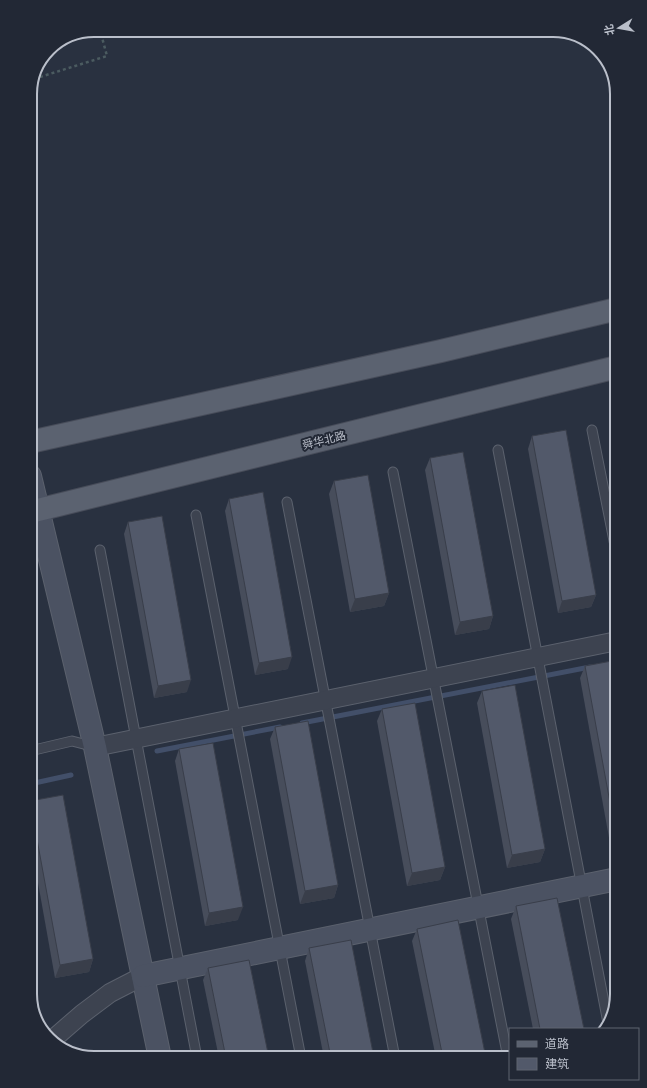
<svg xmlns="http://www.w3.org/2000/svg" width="647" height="1088" viewBox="0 0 647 1088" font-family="Inter,'Noto Sans SC',sans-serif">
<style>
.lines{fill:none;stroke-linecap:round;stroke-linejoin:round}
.stream{stroke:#424f69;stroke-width:5}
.lane-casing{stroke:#5b616d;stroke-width:11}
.street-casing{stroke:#5b616d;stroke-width:20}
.secondary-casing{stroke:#5b616d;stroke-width:24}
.primary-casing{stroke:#474c59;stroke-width:24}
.path{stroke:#4b5b60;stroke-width:2.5;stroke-dasharray:3 3;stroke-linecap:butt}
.lane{stroke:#3d4350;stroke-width:9}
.street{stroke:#3d4350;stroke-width:18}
.secondary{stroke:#4b5262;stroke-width:22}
.primary{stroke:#5b6270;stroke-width:22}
.wall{fill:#474d5b}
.shaded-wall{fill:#393e4a}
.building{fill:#52596a;stroke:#393e4a}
.labels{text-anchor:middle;stroke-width:4;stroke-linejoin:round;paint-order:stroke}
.street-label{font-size:11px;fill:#babfca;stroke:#222835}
.rim{fill:none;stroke:#babfca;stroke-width:2}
</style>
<rect width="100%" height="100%" fill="#293140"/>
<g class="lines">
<!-- stream -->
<g class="stream">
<polyline points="302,723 590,667"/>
<polyline points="157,751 280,727"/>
<polyline points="30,784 71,775"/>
</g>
<defs>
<g id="lane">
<polyline points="592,430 617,556"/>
<polyline points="498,450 608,1023"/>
<polyline points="393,472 508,1058"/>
<polyline points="287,502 395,1058"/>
<polyline points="196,515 301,1058"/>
<polyline points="100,550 197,1058"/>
<polyline points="30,751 72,741 95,747"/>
</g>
<g id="street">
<polyline points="95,747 617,641"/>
<polyline points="52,1040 82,1014 110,993 143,976"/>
</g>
<g id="secondary">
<polyline points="30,476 95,747 160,1058"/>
<polyline points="143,976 617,879"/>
</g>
<g id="primary">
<polyline points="30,442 441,351 617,309"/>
<polyline points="30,512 617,367"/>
</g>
</defs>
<!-- lane casing -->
<use href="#lane" class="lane-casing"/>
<!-- street casing -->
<use href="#street" class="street-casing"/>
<!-- secondary casing -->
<use href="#secondary" class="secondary-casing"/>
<!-- primary casing -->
<use href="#primary" class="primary-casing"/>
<!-- path -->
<polyline class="path" points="40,77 107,56 100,30"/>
<!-- lane -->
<use href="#lane" class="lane"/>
<!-- street -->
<use href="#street" class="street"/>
<!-- secondary -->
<use href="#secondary" class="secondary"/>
<!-- primary -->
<use href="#primary" class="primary"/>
</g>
<!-- wall -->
<g class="wall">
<polygon points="532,436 596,595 591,607 558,613 528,449"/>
<polygon points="430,458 493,616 489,629 455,635 425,470"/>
<polygon points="334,481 389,593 384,606 350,612 329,494"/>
<polygon points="229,499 288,669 255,675 225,511"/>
<polygon points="128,522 187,692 154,698 124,534"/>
<polygon points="617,660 617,842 610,843 580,678 585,666"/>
<polygon points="482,691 545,849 540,862 507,868 477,703"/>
<polygon points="382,709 445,867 440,880 407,886 377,721"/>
<polygon points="275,727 338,885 334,898 300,904 270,739"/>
<polygon points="179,749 238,920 205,926 175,761"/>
<polygon points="30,801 93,959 89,972 55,978 30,838"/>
<polygon points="617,893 617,929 612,906"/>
<polygon points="516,906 584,1029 533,1029 511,919"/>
<polygon points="417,929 486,1058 436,1058 412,941"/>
<polygon points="309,948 374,1058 324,1058 305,961"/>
<polygon points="208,968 269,1058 219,1058 203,980"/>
</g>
<!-- shaded-wall -->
<g class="shaded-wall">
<polygon points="389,593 384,606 350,612 355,599"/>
<polygon points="596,595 591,607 558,613 562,601"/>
<polygon points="493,616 489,629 455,635 460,622"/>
<polygon points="292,657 288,669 255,675 259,663"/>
<polygon points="191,680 187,692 154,698 158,686"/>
<polygon points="615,830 617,830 617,842 610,843"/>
<polygon points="545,849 540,862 507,868 512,855"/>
<polygon points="445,867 440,880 407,886 412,873"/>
<polygon points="338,885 334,898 300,904 305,891"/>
<polygon points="243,907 238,920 205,926 209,913"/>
<polygon points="93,959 89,972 55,978 60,965"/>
</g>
<!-- building -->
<g class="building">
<polygon points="566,430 596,595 562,601 532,436"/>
<polygon points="463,452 493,616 460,622 430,458"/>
<polygon points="368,475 389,593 355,599 334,481"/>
<polygon points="263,492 292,657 259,663 229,499"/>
<polygon points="162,516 191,680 158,686 128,522"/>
<polygon points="617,660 617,830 615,830 585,666"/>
<polygon points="515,685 545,849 512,855 482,691"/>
<polygon points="415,703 445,867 412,873 382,709"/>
<polygon points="308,721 338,885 305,891 275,727"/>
<polygon points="213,743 243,907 209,913 179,749"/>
<polygon points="63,795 93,959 60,965 30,801"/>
<polygon points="557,898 584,1029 540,1029 516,906"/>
<polygon points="458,920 486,1058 443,1058 417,929"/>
<polygon points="351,940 374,1058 331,1058 309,948"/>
<polygon points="249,960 269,1058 226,1058 208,968"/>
</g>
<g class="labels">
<!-- street labels -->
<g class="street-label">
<text transform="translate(324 440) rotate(-14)" y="4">舜华北路</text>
</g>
</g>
<!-- crop -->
<path d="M0 0H647V1088H0ZM94 37H553A57 57 0 0 1 610 94V994A57 57 0 0 1 553 1051H94A57 57 0 0 1 37 994V94A57 57 0 0 1 94 37Z" fill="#222835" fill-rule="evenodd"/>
<path class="rim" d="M94 37H553A57 57 0 0 1 610 94V994A57 57 0 0 1 553 1051H94A57 57 0 0 1 37 994V94A57 57 0 0 1 94 37Z"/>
<!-- legend -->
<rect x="509" y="1028" width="130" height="52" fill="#222835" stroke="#5f6471"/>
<rect x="517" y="1041" width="20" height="6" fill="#5b6270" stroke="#5f6471"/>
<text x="545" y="1048" font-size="12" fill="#babfca">道路</text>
<rect x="517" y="1058" width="20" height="12" fill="#52596a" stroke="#5f6471"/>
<text x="545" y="1068" font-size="12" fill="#babfca">建筑</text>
<!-- north arrow -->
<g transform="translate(619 28) rotate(259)" stroke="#222835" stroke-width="3" paint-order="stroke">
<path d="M0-3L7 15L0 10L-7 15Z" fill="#babfca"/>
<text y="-6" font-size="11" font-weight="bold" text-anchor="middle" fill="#babfca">北</text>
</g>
</svg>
